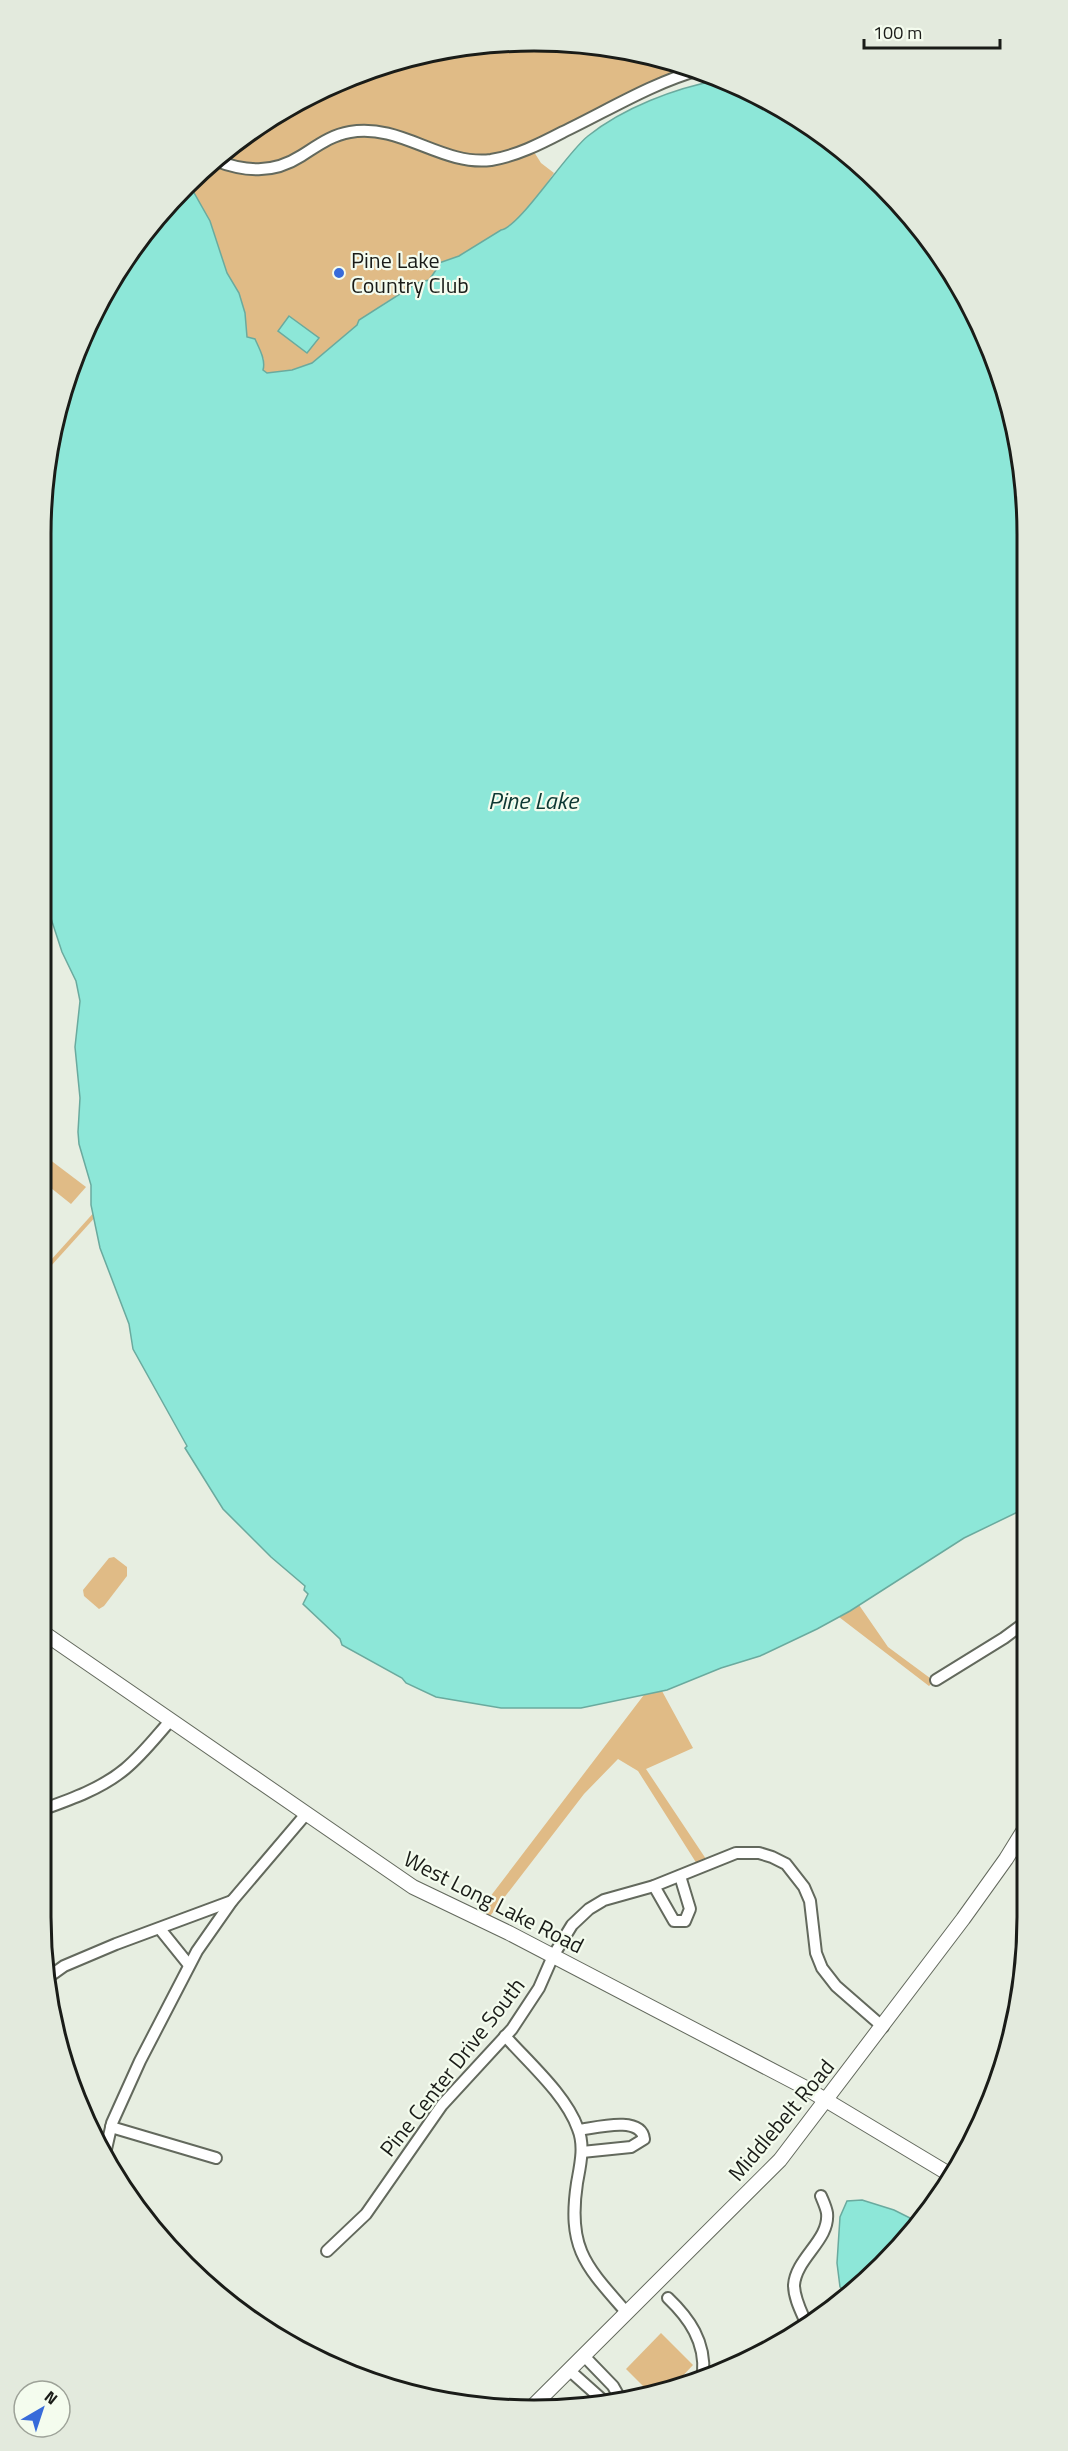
<svg xmlns="http://www.w3.org/2000/svg" width="1068" height="2451" viewBox="0 0 1068 2451" font-family="'Titillium Web',sans-serif">
<style>
.green{fill:#e0bb86}
.water{fill:#8de7d8;stroke:#6aaa9e;stroke-width:1.5}
.lines{fill:none;stroke-linecap:round;stroke-linejoin:round}
.street-casing{stroke:#63695d;stroke-width:14}
.secondary-casing{stroke:#63695d;stroke-width:16}
.street{stroke:#fff;stroke-width:10}
.secondary{stroke:#fff;stroke-width:14}
.poi-dot{fill:#376bda;stroke:#f4fcee;stroke-width:2}
.labels{text-anchor:middle;stroke-width:4.5;stroke-linejoin:round;paint-order:stroke}
.poi-label{font-size:22px;fill:#1a1c18;stroke:#f4fcee;text-anchor:start}
.street-label{font-size:22px;fill:#1a1c18;stroke:#f4fcee}
.water-label{font-size:24px;font-style:italic;fill:#0d3833;stroke:#f4fcee}
.rim{fill:none;stroke:#1a1c18;stroke-width:3}
</style>
<rect width="100%" height="100%" fill="#e7eee1"/>
<!-- green -->
<g class="green">
<path d="M 502,42 L 599,45 L 693,67 L 529,144 L 541,163 L 554,173 C 545,186 516,228 501,230 L 459,256 L 436,264 L 436,270 L 429,280 L 417,283 L 383,304 L 312,363 L 292,370 L 267,373 L 263,370 L 264,360 L 255,339 L 247,338 L 245,313 L 239,293 L 227,273 L 210,221 L 189,184 L 234,142 L 316,91 L 407,57 Z"/>
<polygon points="41,1153 86,1187 71,1204 41,1180"/>
<polygon points="97,1209 98,1214 41,1277 41,1271"/>
<polygon points="114,1557 127,1567 127,1576 104,1606 99,1609 84,1596 83,1590 109,1558"/>
<polygon points="859,1605 888,1647 934,1681 929,1686 839,1617"/>
<polygon points="653,1683 662,1691 693,1748 646,1769 706,1859 697,1864 638,1771 618,1759 584,1794 490,1916 480,1910"/>
<polygon points="661,2333 693,2365 675,2384 650,2393 626,2369"/>
</g>
<!-- water -->
<g class="water">
<path d="M 719,80 L 808,124 L 925,233 L 990,345 L 1023,469 L 1026,1508 L 964,1538 L 850,1611 L 817,1629 L 760,1656 L 721,1668 L 667,1690 L 581,1708 L 501,1708 L 436,1697 L 406,1683 L 402,1678 L 342,1645 L 340,1639 L 303,1604 L 308,1594 L 304,1590 L 305,1586 L 271,1557 L 223,1509 L 185,1448 L 187,1446 L 133,1349 L 129,1324 L 100,1248 L 91,1205 L 91,1185 L 79,1144 L 78,1132 L 80,1098 L 75,1047 L 80,1001 L 76,981 L 62,952 L 41,888 L 41,534 L 67,375 L 107,287 L 163,208 L 189,184 L 210,221 L 227,273 L 239,293 L 245,313 L 247,337 L 255,339 C 259,348 266,360 263,370 L 267,373 L 292,370 L 312,363 L 357,325 L 359,320 L 417,283 L 429,280 L 436,270 L 436,264 L 459,256 L 501,230 C 520,227 566,153 588,136 C 623,108 675,88 719,80 Z"/>
<polygon points="289,316 319,338 307,353 278,331"/>
<polygon points="862,2200 894,2210 920,2223 860,2288 849,2296 840,2287 837,2263 840,2217 847,2201"/>
</g>
<g class="lines">
<defs>
<g id="street">
<path d="M 214,160 C 245,172 273,174 301,156 C 317,146 331,135 350,132 C 401,123 441,166 491,160 C 516,156 540,144 563,132 C 607,111 652,83 699,70"/>
<polyline points="936,1680 1004,1638 1027,1621"/>
<path d="M 41,1810 C 69,1800 101,1789 125,1769 C 142,1755 155,1738 170,1721"/>
<polyline points="654,1886 674,1921 685,1921 690,1909 680,1876"/>
<polyline points="160,1929 189,1965"/>
<polyline points="50,1976 64,1966 116,1944 232,1901"/>
<path d="M 505,2036 C 529,2063 566,2095 578,2129 C 585,2146 580,2166 577,2183 C 567,2249 586,2266 627,2313"/>
<polyline points="111,2127 216,2158"/>
<path d="M 579,2130 C 595,2128 641,2115 644,2139 L 631,2147 L 582,2152"/>
<polyline points="104,2158 112,2123 140,2061 197,1951 232,1901 306,1814"/>
<polyline points="327,2251 366,2214 442,2105 512,2029 539,1988 553,1956 572,1925 589,1909 604,1900 654,1886 736,1853 759,1853 772,1857 786,1864 804,1887 810,1901 816,1953 822,1968 836,1986 883,2027"/>
<path d="M 668,2298 C 689,2318 706,2342 703,2374"/>
<path d="M 807,2325 C 802,2313 794,2299 794,2285 C 796,2258 830,2240 827,2213 C 826,2207 823,2201 821,2196"/>
<polyline points="584,2356 613,2386 622,2402"/>
<polyline points="569,2370 606,2403"/>
</g>
<g id="secondary">
<polyline points="41,1631 413,1887 509,1933 804,2087 949,2174"/>
<polyline points="529,2410 780,2160 963,1919 1006,1859 1027,1825"/>
</g>
</defs>
<!-- street casing -->
<use href="#street" class="street-casing"/>
<!-- secondary casing -->
<use href="#secondary" class="secondary-casing"/>
<!-- street -->
<use href="#street" class="street"/>
<!-- secondary -->
<use href="#secondary" class="secondary"/>
</g>
<!-- markers -->
<circle class="poi-dot" cx="339" cy="273" r="6"/>
<g class="labels">
<!-- poi labels -->
<g class="poi-label">
<text x="351" y="268">Pine Lake<tspan x="351" dy="25">Country Club</tspan></text>
</g>
<!-- street labels -->
<g class="street-label">
<text transform="translate(494 1902) rotate(27)" y="8">West Long Lake Road</text>
<text transform="translate(452 2067) rotate(-52)" y="8">Pine Center Drive South</text>
<text transform="translate(781 2120) rotate(-50)" y="8">Middlebelt Road</text>
</g>
<!-- water labels -->
<g class="water-label">
<text x="533" y="809">Pine Lake</text>
</g>
</g>
<!-- crop -->
<path d="M0 0H1068V2451H0ZM534 51H534A483 483 0 0 1 1017 534V1917A483 483 0 0 1 534 2400H534A483 483 0 0 1 51 1917V534A483 483 0 0 1 534 51Z" fill="#e3eadd" fill-rule="evenodd"/>
<path class="rim" d="M534 51H534A483 483 0 0 1 1017 534V1917A483 483 0 0 1 534 2400H534A483 483 0 0 1 51 1917V534A483 483 0 0 1 534 51Z"/>
<!-- north arrow -->
<g transform="translate(42 2409) rotate(39)"><circle r="28" fill="#f4fcee" stroke="#9da298" stroke-width="1.5"/>
<path d="M0-4.5L10 22L0 15L-10 22Z" fill="#376bda"/>
<text y="-9" font-size="16" font-weight="bold" text-anchor="middle" fill="#1a1c18">N</text>
</g>
<!-- scale -->
<path d="M864 39v9h136v-9" fill="none" stroke="#1a1c18" stroke-width="3"/>
<text x="873" y="39" font-size="18" fill="#1a1c18" stroke="#f4fcee" stroke-width="4.5" paint-order="stroke">100 m</text>
</svg>
